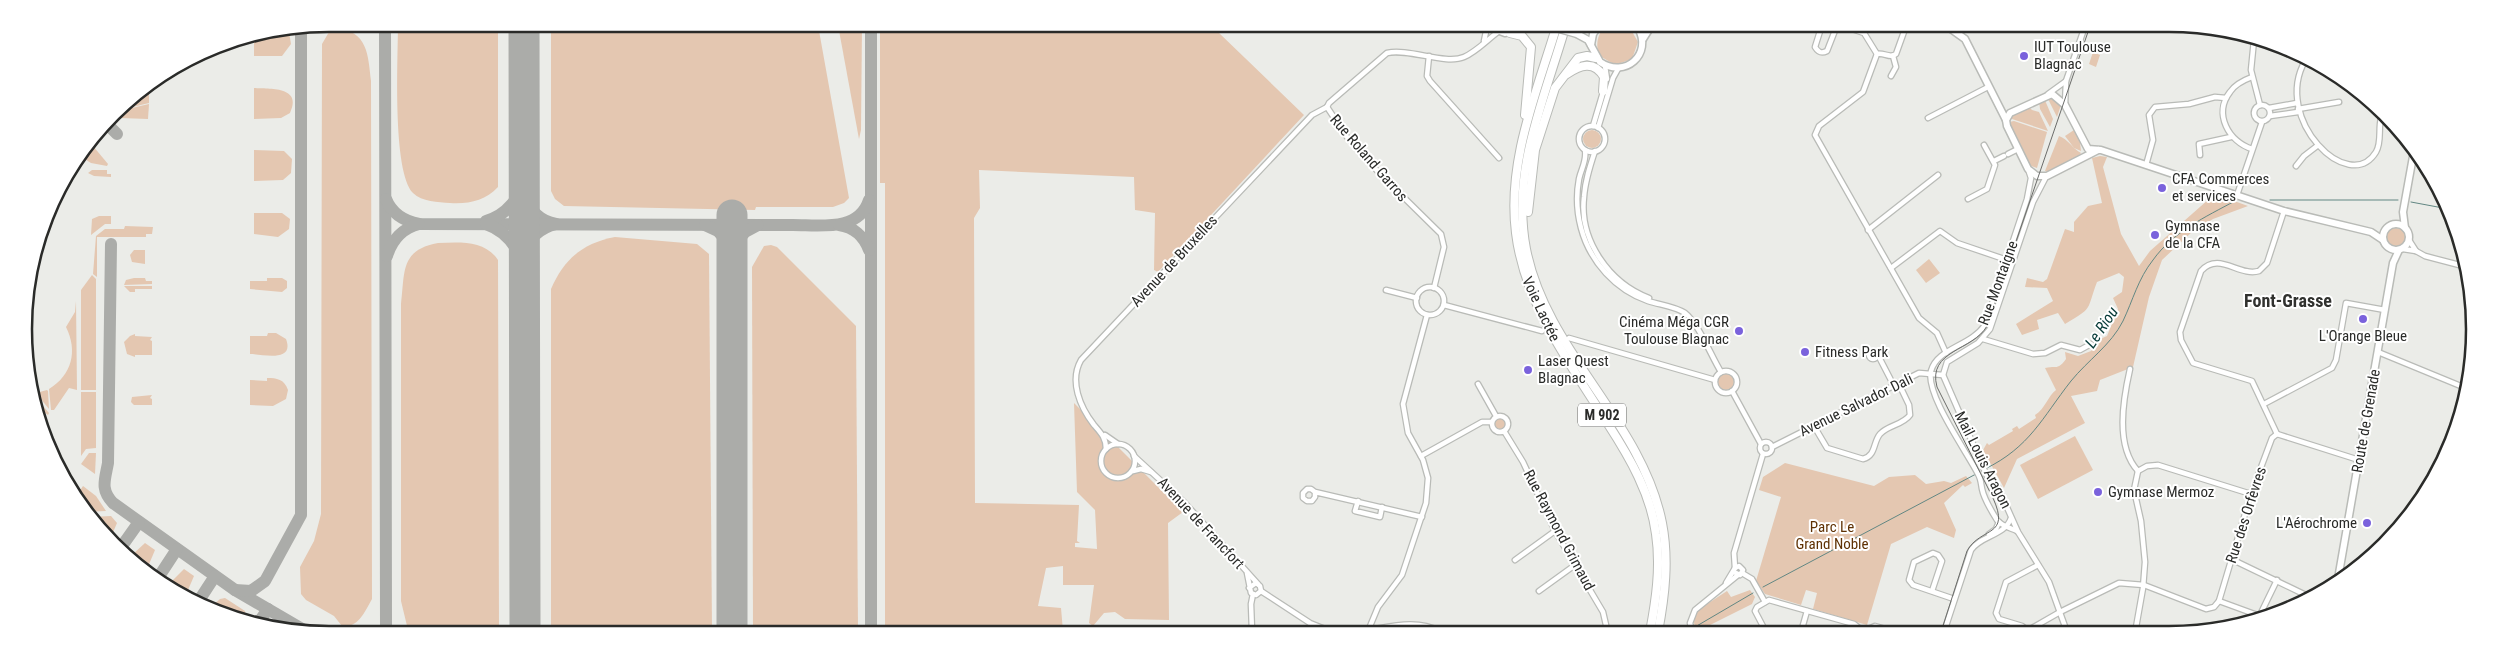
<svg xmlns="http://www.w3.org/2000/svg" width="2498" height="659" viewBox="0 0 2498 659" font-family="'Roboto Condensed',sans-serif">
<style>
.green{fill:#e4c7b1}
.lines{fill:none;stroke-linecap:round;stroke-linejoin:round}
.stream{stroke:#628783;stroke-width:1}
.taxiway{stroke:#abaca9;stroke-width:12}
.runway{stroke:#abaca9;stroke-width:31}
.street-casing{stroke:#b9bbb7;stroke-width:7}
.secondary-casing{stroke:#b9bbb7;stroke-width:9}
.highway-casing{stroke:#b9bbb7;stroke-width:10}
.street{stroke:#fff;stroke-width:4.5}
.secondary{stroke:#fff;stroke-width:6}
.highway{stroke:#fff;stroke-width:8}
.tram{stroke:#6b6c6a;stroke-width:1}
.secondary-bridge-casing{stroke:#b9bbb7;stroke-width:9;stroke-linecap:butt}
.secondary-bridge{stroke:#fff;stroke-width:6}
.poi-dot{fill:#7a62dc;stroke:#fff;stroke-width:2}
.labels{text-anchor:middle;stroke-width:4;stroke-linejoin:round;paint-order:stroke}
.shield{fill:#fff;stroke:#6a6b69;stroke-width:1}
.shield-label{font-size:14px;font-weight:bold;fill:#2a2b29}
.poi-label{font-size:15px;fill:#2a2b29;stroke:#fff;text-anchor:start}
.street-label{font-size:15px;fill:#2a2b29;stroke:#fff}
.park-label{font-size:15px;fill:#5f3103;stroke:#fff}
.water-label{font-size:16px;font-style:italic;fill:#083c39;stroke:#fff}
.quarter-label{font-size:18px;font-weight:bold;fill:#31322f;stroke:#fff}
.rim{fill:none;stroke:#2a2b29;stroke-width:2.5}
</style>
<rect width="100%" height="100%" fill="#ebece8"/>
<!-- green -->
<g class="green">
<path d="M 398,24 L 498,24 L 498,187 C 485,201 469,204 450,203 C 438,202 422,202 413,193 C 392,171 398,57 398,24 Z"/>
<polygon points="551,24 818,25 849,198 844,203 833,207 756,207 755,210 564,206 555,199 551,191"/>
<polygon points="838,25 862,25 861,130 859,139"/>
<polygon points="880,25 1223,26 1218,32 1304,115 1158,272 1154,270 1155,213 1135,210 1134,177 979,170 980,208 974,218 975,503 1079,505 1077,541 1080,543 1075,543 1075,547 1097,549 1095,510 1077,492 1074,403 1183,512 1168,523 1169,620 1125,619 1115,612 1104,613 1093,626 1089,623 1094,585 1063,585 1063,566 1046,568 1038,606 1061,608 1063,631 885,630 885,183 880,183"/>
<path d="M 336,28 C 368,31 368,55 371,81 L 372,599 C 365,611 359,628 342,626 L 334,616 L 306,600 L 301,594 L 300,567 L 314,541 L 321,514 L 322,44 L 329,32 Z"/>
<path d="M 1604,28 L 1630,28 L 1638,42 L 1632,59 L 1615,65 L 1600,56 C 1595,47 1597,35 1604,28 Z"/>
<polygon points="289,32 291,44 282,56 254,56 254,39"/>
<polygon points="2093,52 2100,55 2096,67 2089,64"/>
<polygon points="149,88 149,103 120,110 128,100"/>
<path d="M 254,88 C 269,89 303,86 290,113 L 281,118 L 254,119 Z"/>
<polygon points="2047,97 2051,97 2061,105 2057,117"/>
<polygon points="2044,98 2053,119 2050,127 2040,109 2039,101"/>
<polygon points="149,104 148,119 120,118 116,115 119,111"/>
<polygon points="2028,106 2032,110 2039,112 2048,131 2009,118"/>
<polygon points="2014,121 2047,132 2037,168 2029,165 2009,122"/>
<polygon points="2074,130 2080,142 2081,151 2074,148 2065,136"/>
<circle cx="1592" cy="139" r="9"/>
<path d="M 2059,136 C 2068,139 2072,148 2081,153 L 2077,158 L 2049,172 L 2045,171 Z"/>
<polygon points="93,146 108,164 107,166 91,163 83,158"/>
<polygon points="254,150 284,151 292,159 291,173 283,180 254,181"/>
<path d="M 2100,156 L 2107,157 L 2103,167 L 2121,234 L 2139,266 L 2150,251 L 2209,199 L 2212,193 L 2248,206 L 2213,219 L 2193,231 L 2162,260 L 2149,297 L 2133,367 L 2100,380 L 2097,391 L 2071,396 L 2085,423 L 2017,459 L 2004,488 L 1983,450 L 1987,443 L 1989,445 L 2013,431 L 2012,429 L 2017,426 L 2019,429 L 2036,418 L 2035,415 C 2045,409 2048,396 2056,390 L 2045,368 C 2057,365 2057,371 2066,359 L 2065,352 L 2078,356 L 2091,351 L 2098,340 L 2107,336 L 2118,309 L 2113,298 L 2122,292 L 2124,277 L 2119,273 L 2097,282 C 2086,311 2094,307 2065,324 L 2058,313 L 2037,320 L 2039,329 L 2022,335 L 2016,324 L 2053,301 L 2047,288 L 2025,287 L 2027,278 L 2043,282 L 2047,279 L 2065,229 L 2074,232 L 2074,222 L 2088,206 L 2102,203 L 2092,158 Z"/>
<polygon points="92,170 107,170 107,174 111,174 111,177 94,176 88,173"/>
<polygon points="254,213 282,213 290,219 289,229 278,237 254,234"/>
<polygon points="111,216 111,224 105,224 91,235 92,219 99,216"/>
<polygon points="125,226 153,227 152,234 146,234 146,237 97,237 97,277 93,274 96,236 105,229 124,229"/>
<circle cx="2396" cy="238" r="10"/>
<path d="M 615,237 L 697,244 L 709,254 L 712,630 L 551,630 L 551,289 C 564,259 583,243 615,237 Z"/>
<path d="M 438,243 C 460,242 485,240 498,260 L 499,630 L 408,630 L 401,601 L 401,304 C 405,272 400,250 438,243 Z"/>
<polygon points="771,245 777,247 856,326 858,630 753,630 752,267 764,246"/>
<polygon points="134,250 145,250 145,264 132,262 130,255"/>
<polygon points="1929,259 1940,273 1926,283 1916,270"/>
<polygon points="92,275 96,279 96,390 81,390 81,290"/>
<polygon points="134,278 145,278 146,281 152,281 152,284 124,285 126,280"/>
<polygon points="267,278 282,278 287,281 287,288 282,292 250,289 250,281 267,281"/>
<polygon points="124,286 152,286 152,289 135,289 135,292 130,292"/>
<path d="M 76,301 L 77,390 L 69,388 L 54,410 L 51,410 L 49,389 C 72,375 78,351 66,327 L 75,312 Z"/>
<path d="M 268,333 L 276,333 L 286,339 C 295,363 262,354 250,354 L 250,336 L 267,336 Z"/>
<polygon points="135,334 135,336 152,337 150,340 152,341 152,355 135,355 135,357 127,354 124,342 130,336"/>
<circle cx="1726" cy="382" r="8"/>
<path d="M 267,378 C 277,378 284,379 288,390 L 286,399 L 273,406 L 250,405 L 250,380 L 267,381 Z"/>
<polygon points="47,390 48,391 49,409 36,393"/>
<polygon points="81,392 96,392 96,448 86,449 81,456"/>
<polygon points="33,394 49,413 48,415 34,405"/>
<polygon points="152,395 150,398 152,399 152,405 134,405 131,402 132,397"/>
<circle cx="1500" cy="423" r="6"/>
<polygon points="2075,436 2093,470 2038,499 2020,465"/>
<polygon points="89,453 96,453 95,474 81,464"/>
<polygon points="1785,463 1874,486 1889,477 1915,475 1926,484 1944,481 1951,483 1966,476 1972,483 1965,487 1963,485 1944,503 1956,530 1954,538 1927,527 1891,544 1867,625 1813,609 1817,593 1806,590 1801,605 1765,594 1756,581 1781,497 1759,490 1763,477"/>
<polygon points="83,486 96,496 106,511 85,512 77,495"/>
<polygon points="111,516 117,523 111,537 91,517"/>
<polygon points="145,543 155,550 147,569 132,555"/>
<polygon points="184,569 194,576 185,597 176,594 167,586"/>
<polygon points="1750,590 1755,597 1752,604 1696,632 1693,618 1698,610 1727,591 1731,597"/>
<polygon points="225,598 245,611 246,620 211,607 220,599"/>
</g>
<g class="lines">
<!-- stream -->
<g class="stream">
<polyline points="2270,200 2398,200"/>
<polyline points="2411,202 2443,208"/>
<path d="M 1985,469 C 2030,447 2042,418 2071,381 C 2088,360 2111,345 2123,321 C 2133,300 2138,279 2153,260 C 2173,232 2205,217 2235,201"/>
<polyline points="1763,587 1976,474"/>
<polyline points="1695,627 1753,593"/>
</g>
<!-- taxiway -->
<g class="taxiway">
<polyline points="385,24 386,630"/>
<polyline points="871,25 871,630"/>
<polyline points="108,125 117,134"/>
<path d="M 524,193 C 529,210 539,221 556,224 C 540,228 529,237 524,254"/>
<path d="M 386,199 C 392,214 404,221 419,224 L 793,225 C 820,225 859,232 869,200"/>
<path d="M 486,221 C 507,215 520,198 524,178"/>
<path d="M 486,224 C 506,231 518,247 524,267"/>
<polyline points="705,225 718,231 732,247 745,232 758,225"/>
<path d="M 839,225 C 853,227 864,236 869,250"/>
<path d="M 111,244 L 108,463 C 105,480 100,489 113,503 L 235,590 L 302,629"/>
<path d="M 387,256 C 392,240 403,228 419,224"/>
<polyline points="122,546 139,522"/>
<polyline points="158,578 177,549"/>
<polyline points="235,590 251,591 265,581 301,515 301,29"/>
<polyline points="198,602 215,576"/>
<polyline points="257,625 268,609"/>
<polyline points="525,630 525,629"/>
</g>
<!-- runway -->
<g class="runway">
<polyline points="524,24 525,630"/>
<polyline points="732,215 732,630"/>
</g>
<defs>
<g id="street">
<path d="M 1821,28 L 1815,47 C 1818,52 1821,54 1827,51 L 1836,28"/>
<polyline points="1849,28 1864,33 1877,54"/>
<path d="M 1905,29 L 1896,54 C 1890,59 1884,52 1877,54 L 1863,92 L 1819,126 L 1815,135 L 1919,318 L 1937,333 L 1946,353"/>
<polyline points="2254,40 2251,70 2260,105"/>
<polyline points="1484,41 1487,27"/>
<polyline points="1429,56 1427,76 1430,81 1499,158"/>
<path d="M 2305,61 C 2272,119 2349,196 2376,152 C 2382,142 2378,129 2381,118"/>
<polyline points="1605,66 1607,79"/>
<polyline points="1891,76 1896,67 1893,56"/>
<polyline points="2048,94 2066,81"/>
<circle cx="2262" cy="113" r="8"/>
<polyline points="2065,105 2066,81 2084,29"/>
<polyline points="1327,107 1347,137 1380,174 1441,234 1444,247 1434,288"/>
<path d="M 1327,107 L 1329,103 L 1387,53 C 1409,48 1445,65 1464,57 C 1476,52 1487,40 1498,32"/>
<polyline points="2269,108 2297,103"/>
<polyline points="2298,109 2339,102"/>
<polyline points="2270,116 2298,112"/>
<polyline points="1928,118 1988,87"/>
<polyline points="1593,126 1604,89"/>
<circle cx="1592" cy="139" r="13"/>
<polyline points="1598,128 1613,78 1618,69"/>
<path d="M 2252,149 C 2229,142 2213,114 2230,92 C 2235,84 2244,80 2252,77"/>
<path d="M 1585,150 C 1587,161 1581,169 1579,179 C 1576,195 1577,213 1581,228 C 1590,262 1616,290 1648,301 C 1660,305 1674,306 1685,313 C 1699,324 1711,356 1721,372"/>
<path d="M 1595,151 C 1590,166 1585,181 1584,197 C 1579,240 1609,283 1649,298"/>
<polyline points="2008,154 2018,149"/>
<polyline points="2200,155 2199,144 2231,137"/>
<polyline points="1994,161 2004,156"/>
<polyline points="2146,165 2153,140 2149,115 2155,107 2189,104 2215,97 2226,98"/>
<polyline points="2296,166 2304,156 2317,146"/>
<polyline points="2046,177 2033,202 1990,329 1978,343 1947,362 1943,375 1987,476 1997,485 2018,532 2049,582 2067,632"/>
<polyline points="2237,195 2262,122"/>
<polyline points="1968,199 1987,189 1995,165 1984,145"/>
<polyline points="1868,230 1938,175"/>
<polyline points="2409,240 2416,251"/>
<polyline points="2403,249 2416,251 2425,256 2467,267"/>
<polyline points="1891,268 1940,231 1957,243 2007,260"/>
<circle cx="1430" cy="301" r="14"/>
<polyline points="1386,290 1417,298"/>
<polyline points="1444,305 1542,331"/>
<polyline points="1569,338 1715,380"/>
<polyline points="1983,339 2033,354 2045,353 2061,345 2080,350 2091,344"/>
<circle cx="1873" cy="355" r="4"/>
<polyline points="2378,352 2468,389"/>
<polyline points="1877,356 1879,357 1894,386"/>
<path d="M 2130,369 C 2123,400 2115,446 2138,471"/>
<circle cx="1726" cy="382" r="11"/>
<polyline points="1478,384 1496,416"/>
<polyline points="1732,391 1761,444"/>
<polyline points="2264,404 2332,368 2336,360 2346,303 2385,310"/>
<circle cx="1500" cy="424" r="8"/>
<path d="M 1814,426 L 1827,448 L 1863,459 C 1876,456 1873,442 1880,434 C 1888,425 1903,425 1910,415 L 1909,405 L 1899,384"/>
<polyline points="1504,431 1523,462 1555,531 1603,612 1606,625 1604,632"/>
<path d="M 2277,434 L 2252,381 L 2193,363 L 2181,340 L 2180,332 L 2201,271 C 2219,251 2239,277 2259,271 L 2267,263 L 2284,211"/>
<polyline points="2277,434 2359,460"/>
<polyline points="1105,435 1118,444"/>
<circle cx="1766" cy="448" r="6"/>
<circle cx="1118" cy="461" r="17"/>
<polyline points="1772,447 1919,373 1943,375"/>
<path d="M 1106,449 C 1106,438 1101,433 1094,425 C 1080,407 1069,381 1081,360 L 1312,115 L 1327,107"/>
<polyline points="1134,456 1184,502 1258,584"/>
<polyline points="1421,456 1482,422 1491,422"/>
<polyline points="1133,471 1141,469 1151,472"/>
<polyline points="2138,471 2147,466 2158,465 2251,494"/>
<polyline points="1315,492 1315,497 1312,501 1307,501 1303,498 1303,493 1307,489 1311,489 1315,492 1422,517"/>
<polyline points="1358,501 1355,511 1380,517 1382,507"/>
<path d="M 2017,531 C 2011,528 2001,526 1997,520 C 1992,512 1984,499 1982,489 C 1981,484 1981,479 1978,474 C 1967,452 1925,394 1931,371 C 1937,348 1971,346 1985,325 L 2027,199 L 2031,178 L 2028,169"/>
<polyline points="1989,534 1996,529 1999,522"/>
<polyline points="2231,559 2312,598"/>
<polyline points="1515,560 1555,531"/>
<polyline points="1735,568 1734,553 1763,454"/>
<polyline points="1247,573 1251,593 1256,595 1261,591 1260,586 1256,583 1249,588"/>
<polyline points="1742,573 1752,579 1765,602"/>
<polyline points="1726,583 1735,568 1739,566 1743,570 1740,575 1734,572"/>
<polyline points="1261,591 1310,623 1330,631"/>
<polyline points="1539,591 1575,565"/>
<polyline points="1932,591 1942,561 1938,555 1933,553 1914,562 1909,580 1913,585 1954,599"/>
<polyline points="2219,601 2260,616"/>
<polyline points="2259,617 2277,580"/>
<polyline points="2027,630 2022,626 1999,619 1996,613 2006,582 2038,565"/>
<polyline points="1252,631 1251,604 1253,594"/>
<path d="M 1361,631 C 1386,628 1416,618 1439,631"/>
<polyline points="1368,631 1378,607 1402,575 1426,503 1428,478 1423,460 1408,433 1403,404 1427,315"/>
<polyline points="1692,632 1690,623 1695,610 1738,575"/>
<polyline points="1766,632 1755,611 1757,607 1769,600 1854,624 1863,631"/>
<polyline points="1801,632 1807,611"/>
<polyline points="1862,632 1875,626 1896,632"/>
<path d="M 1944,632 L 1971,550 C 1981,535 2005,536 2011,518"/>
<polyline points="2025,632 2060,612 2119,583 2144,585 2206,609 2214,607 2219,601 2251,494 2272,438 2277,434"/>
<polyline points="2135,633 2143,588 2145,562 2141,521 2134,490 2138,471"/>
</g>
<g id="secondary">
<polyline points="1489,27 1505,33 1520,27"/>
<polyline points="1584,28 1596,29"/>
<polyline points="1951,29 1965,39 2006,120"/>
<path d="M 1577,34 L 1588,40 L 1600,62 C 1625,79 1653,54 1638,28"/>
<polyline points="1643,39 1650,28"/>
<polyline points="1591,45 1593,34 1597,28"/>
<polyline points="2098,150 2047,176 2037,176 2028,169 2007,126 2006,120 2010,113 2052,94 2065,105 2088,149 2101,150 2284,211 2371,232 2383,240"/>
<circle cx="2396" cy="237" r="13"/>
<polyline points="2405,228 2403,212 2414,151"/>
<polyline points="2338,579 2393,263 2399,250"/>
</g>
<g id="highway">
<path d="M 1556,28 C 1536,94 1507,162 1516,233 C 1525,306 1571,364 1608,424 C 1630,458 1651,494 1656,534 C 1661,567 1656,600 1650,632"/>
<path d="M 1565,28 C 1544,100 1511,172 1526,249 C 1546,352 1642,421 1662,523 C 1669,559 1665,595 1658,632"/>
<polyline points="1510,33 1522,36 1531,47 1525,115"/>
<path d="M 1567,74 C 1580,65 1594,60 1604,77 L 1603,91"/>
<polyline points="1528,212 1535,150 1555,88 1578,58 1587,56 1596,58"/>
</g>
</defs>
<!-- street casing -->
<use href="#street" class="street-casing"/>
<!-- secondary casing -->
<use href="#secondary" class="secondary-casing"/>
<!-- highway casing -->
<use href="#highway" class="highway-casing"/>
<!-- street -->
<use href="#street" class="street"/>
<!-- secondary -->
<use href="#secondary" class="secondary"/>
<!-- highway -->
<use href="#highway" class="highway"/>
<!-- tram -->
<path class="tram" d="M 1941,632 L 1967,551 C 1981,526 2011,538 1993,498 L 1937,387 C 1927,350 1973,351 1987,326 L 2089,29"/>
<defs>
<polyline id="secondary-bridge" points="1556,28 1577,34"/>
</defs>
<!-- secondary-bridge casing -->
<use href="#secondary-bridge" class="secondary-bridge-casing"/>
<!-- secondary-bridge -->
<use href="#secondary-bridge" class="secondary-bridge"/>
</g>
<!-- markers -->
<g class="poi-dot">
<circle cx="2024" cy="56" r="5"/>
<circle cx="2162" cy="188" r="5"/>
<circle cx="2155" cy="235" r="5"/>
<circle cx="2363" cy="319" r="5"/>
<circle cx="1739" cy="331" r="5"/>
<circle cx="1805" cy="352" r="5"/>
<circle cx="1528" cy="370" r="5"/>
<circle cx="2098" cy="492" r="5"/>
<circle cx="2367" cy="523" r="5"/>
</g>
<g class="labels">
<!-- shield labels -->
<rect class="shield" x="1578" y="403.5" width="48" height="23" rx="4"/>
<g class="shield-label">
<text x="1602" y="420">M 902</text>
</g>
<!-- poi labels -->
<g class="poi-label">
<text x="2034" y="52">IUT Toulouse<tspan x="2034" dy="17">Blagnac</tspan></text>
<text x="2172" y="184">CFA Commerces<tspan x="2172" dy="17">et services</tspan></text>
<text x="2165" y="231">Gymnase<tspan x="2165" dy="17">de la CFA</tspan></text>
<text x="1729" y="327" text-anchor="end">Cinéma Méga CGR<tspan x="1729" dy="17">Toulouse Blagnac</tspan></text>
<text x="2363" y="341" text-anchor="middle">L'Orange Bleue</text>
<text x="1815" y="357">Fitness Park</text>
<text x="1538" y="366">Laser Quest<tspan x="1538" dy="17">Blagnac</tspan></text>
<text x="2108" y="497">Gymnase Mermoz</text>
<text x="2357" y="528" text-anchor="end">L'Aérochrome</text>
</g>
<!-- street labels -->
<g class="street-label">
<text transform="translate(1369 158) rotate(49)" y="5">Rue Roland Garros</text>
<text transform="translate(1174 261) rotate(-47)" y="5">Avenue de Bruxelles</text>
<text transform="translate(1998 283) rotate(-70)" y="5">Rue Montaigne</text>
<text transform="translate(1541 309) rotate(65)" y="5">Voie Lactée</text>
<text transform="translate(1856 405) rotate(-26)" y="5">Avenue Salvador Dali</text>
<text transform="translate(2366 421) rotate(-80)" y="5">Route de Grenade</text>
<text transform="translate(1983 460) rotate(63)" y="5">Mail Louis Aragon</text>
<text transform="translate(2246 515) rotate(-72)" y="5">Rue des Orfèvres</text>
<text transform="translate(1201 523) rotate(47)" y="5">Avenue de Francfort</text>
<text transform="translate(1559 530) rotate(62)" y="5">Rue Raymond Grimaud</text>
</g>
<!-- park labels -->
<g class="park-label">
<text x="1832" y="532">Parc Le<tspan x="1832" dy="17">Grand Noble</tspan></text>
</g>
<!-- water labels -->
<g class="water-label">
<text transform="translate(2101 327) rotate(-56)" y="6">Le Riou</text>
</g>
<!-- quarter labels -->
<g class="quarter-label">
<text x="2288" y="307">Font-Grasse</text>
</g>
</g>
<!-- crop -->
<path d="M0 0H2498V659H0ZM329 32H2169A297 297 0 0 1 2466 329V329A297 297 0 0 1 2169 626H329A297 297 0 0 1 32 329V329A297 297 0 0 1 329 32Z" fill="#fff" fill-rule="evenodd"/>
<path class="rim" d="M329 32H2169A297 297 0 0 1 2466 329V329A297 297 0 0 1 2169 626H329A297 297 0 0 1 32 329V329A297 297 0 0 1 329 32Z"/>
</svg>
